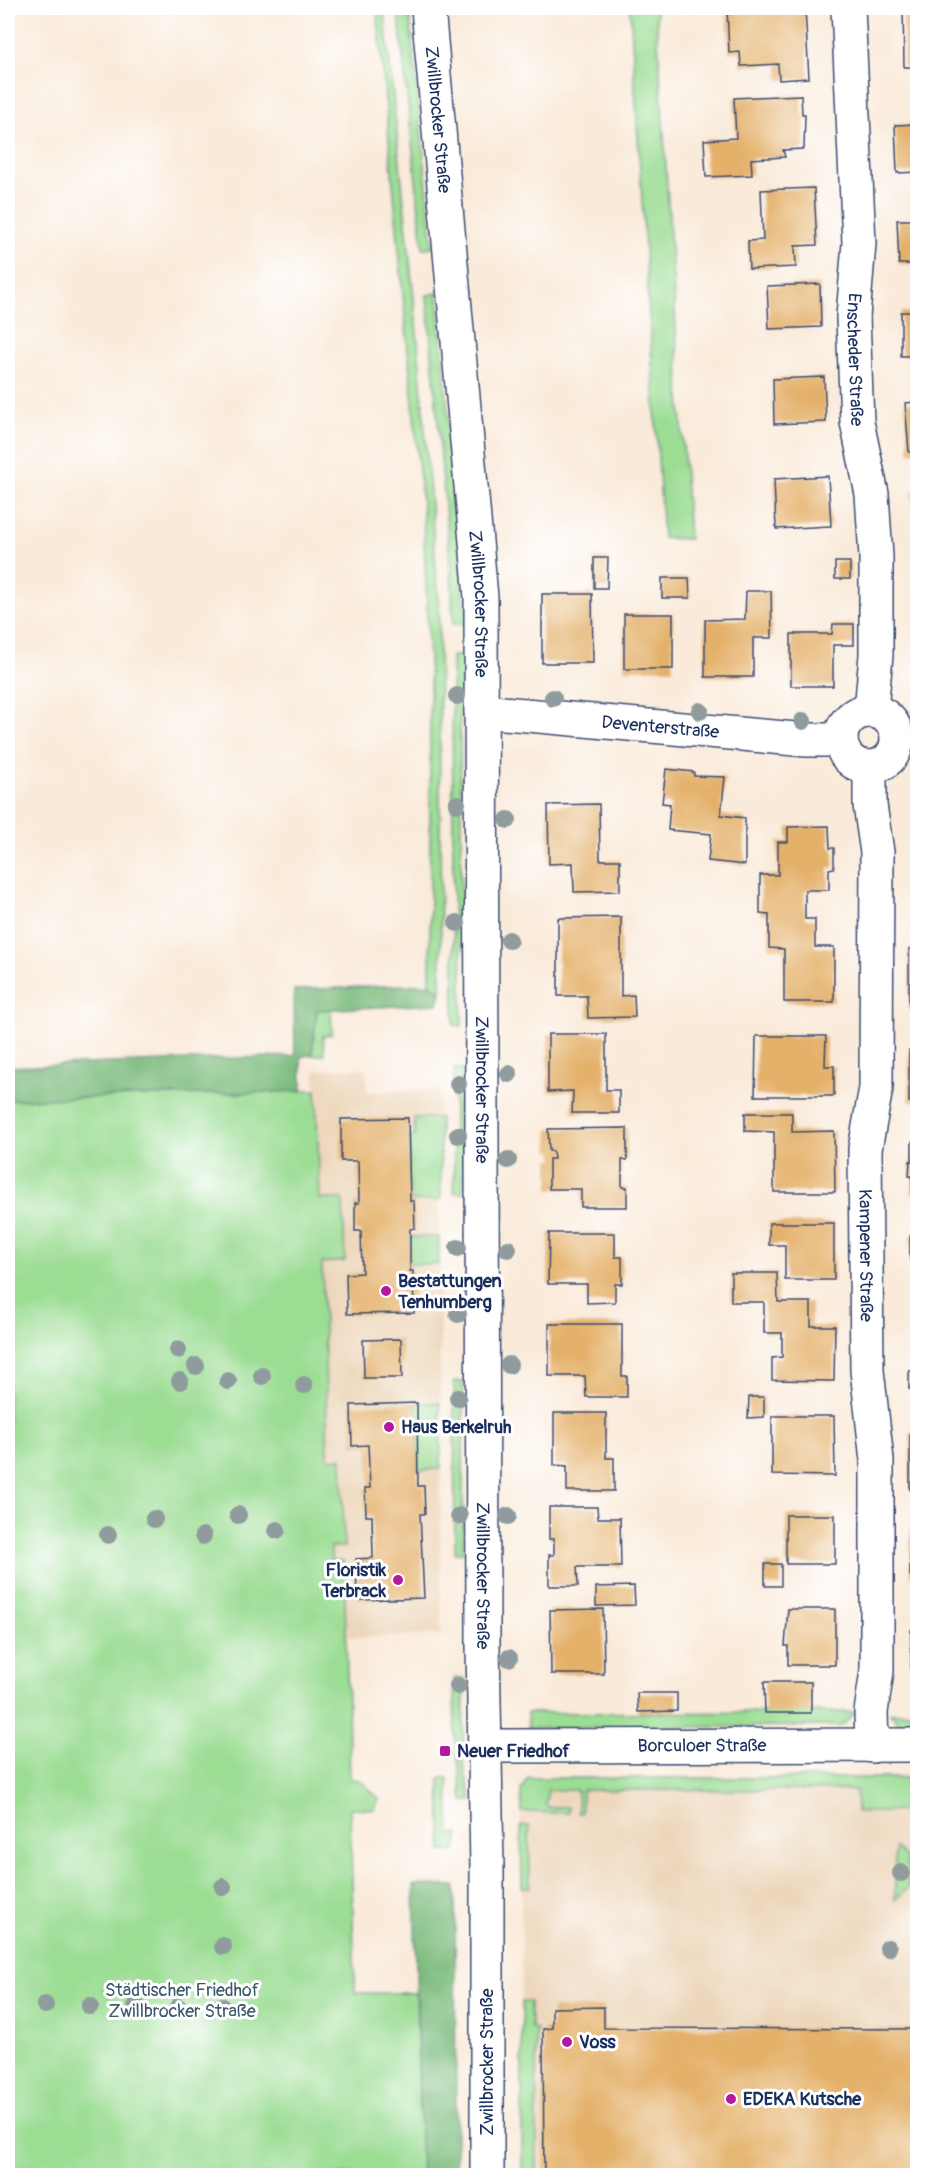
<svg xmlns="http://www.w3.org/2000/svg" width="925" height="2183" viewBox="0 0 925 2183" font-family="Pangolin,sans-serif">
<style>
.built{fill:#edd7bb}
.green{fill:#9cdd94;stroke:#5c8679;stroke-width:1.5}
.forest{fill:#7dbc7e;stroke:#4c766e;stroke-width:1.5}
.building{fill:#e4b16a}
.lines{fill:none;stroke-linecap:round;stroke-linejoin:round}
.minor-casing{stroke:#3c4b70;stroke-width:36}
.minor{stroke:#fff;stroke-width:33}
.tree{fill:#909b9d}
.poi-dot{fill:#b5179e;stroke:#fff;stroke-width:2}
.labels{text-anchor:middle;stroke-width:6;stroke-linejoin:round;paint-order:stroke}
.street-label{font-size:18px;fill:#1b2f5e;stroke:#fff}
.poi-label{font-size:18px;font-weight:bold;fill:#1b2f5e;stroke:#fff;text-anchor:start}
.park-label{font-size:18px;fill:#3b5a6c;stroke:#fff}
</style>
<rect width="100%" height="100%" fill="#fff"/>
<filter id="ink" filterUnits="userSpaceOnUse"><feTurbulence type="fractalNoise" baseFrequency=".0167" numOctaves="2"/><feDisplacementMap in="SourceGraphic" scale="12" xChannelSelector="R" yChannelSelector="G"/><feConvolveMatrix kernelMatrix="1 2 1 2 8 2 1 2 1" color-interpolation-filters="sRGB"/></filter>
<filter id="wash" filterUnits="userSpaceOnUse"><feTurbulence type="fractalNoise" baseFrequency=".008" numOctaves="4" result="noise"/><feDisplacementMap in="SourceGraphic" scale="24" xChannelSelector="R" yChannelSelector="G"/><feGaussianBlur stdDeviation="1.35" result="paint"/><feColorMatrix in="noise" values="0 0 0 0 0 0 0 0 0 0 0 0 0 0 0 0 0 1.4 0 .05"/><feComposite in="paint" operator="in"/></filter>
<g filter="url(#wash)">
<rect width="100%" height="100%" fill="#f9ead9"/>
<!-- built -->
<g class="built">
<polygon points="365,1068 367,1092 439,1089 441,1635 334,1638 315,1070"/>
<polygon points="528,1778 917,1778 917,2175 522,2175 521,1790"/>
</g>
<!-- green -->
<g class="green">
<polygon points="377,8 384,8 415,309 439,604 441,992 430,984 430,687 423,514"/>
<polygon points="398,8 409,8 433,247 423,248"/>
<polygon points="630,8 656,8 689,539 663,538"/>
<polygon points="438,293 463,596 470,624 453,624 452,588 427,295"/>
<polygon points="452,656 470,656 460,684 462,1026 454,1025"/>
<polygon points="331,1009 332,1034 323,1036 324,1055 312,1055 316,1010"/>
<rect x="454" y="1069" width="9" height="124"/>
<polygon points="316,1090 320,1199 343,1199 345,1261 322,1263 328,1459 342,1458 344,1547 331,1547 331,1560 344,1561 350,1779 360,1780 379,1799 375,1809 350,1808 355,1993 416,1993 421,2175 8,2175 8,1100"/>
<polygon points="414,1118 440,1118 441,1200 410,1201 409,1136 415,1136"/>
<rect x="410" y="1237" width="29" height="27"/>
<polygon points="454,1381 463,1382 463,1553 455,1553"/>
<polygon points="417,1403 440,1403 441,1469 418,1470"/>
<polygon points="454,1678 464,1678 463,1764 472,1801 463,1801 455,1735"/>
<polygon points="855,1712 842,1726 528,1728 527,1713"/>
<polygon points="917,1712 917,1727 903,1727 890,1713"/>
<polygon points="440,1778 448,1778 450,1833 459,1834 456,1851 442,1851"/>
<polygon points="528,1778 907,1778 906,1811 857,1812 856,1790 582,1790 582,1813 578,1813 577,1790 548,1790 546,1804 548,1807 568,1807 568,1813 522,1812 521,1790"/>
<polygon points="521,1826 529,1826 530,1887 522,1887"/>
<polygon points="895,1847 907,1859 908,1888 895,1900"/>
<polygon points="522,2002 530,2002 531,2028 536,2029 537,2175 522,2175"/>
</g>
<!-- forest -->
<g class="forest">
<polygon points="430,984 441,992 438,1004 317,1010 312,1055 301,1056 302,1091 8,1100 8,1067 295,1056 294,990"/>
<polygon points="414,1885 455,1886 456,2175 421,2175"/>
</g>
<g id="blocks">
<!-- building -->
<g class="building">
<polygon points="727,8 805,8 809,78 779,80 778,64 741,66 740,52 729,53"/>
<polygon points="903,8 918,8 918,67 904,67"/>
<polygon points="801,95 802,114 805,114 804,149 783,150 785,157 751,159 752,175 706,177 704,140 736,138 734,98"/>
<polygon points="918,124 918,172 897,173 895,125"/>
<polygon points="814,188 817,245 795,246 796,267 749,269 748,241 763,240 761,190"/>
<polygon points="897,220 918,220 918,264 899,264"/>
<polygon points="820,284 821,327 769,329 767,286"/>
<rect x="901" y="312" width="17" height="44"/>
<polygon points="824,377 826,422 774,424 773,379"/>
<polygon points="918,402 918,452 909,452 905,403"/>
<polygon points="828,476 831,526 776,529 774,479"/>
<polygon points="912,491 918,491 918,534 915,534"/>
<polygon points="594,558 608,558 607,588 594,588"/>
<rect x="835" y="562" width="15" height="17"/>
<polygon points="662,578 689,578 690,598 662,598"/>
<polygon points="746,591 771,591 772,638 753,638 753,677 705,677 705,620 745,619"/>
<polygon points="542,594 592,594 593,663 542,663"/>
<rect x="624" y="614" width="49" height="55"/>
<polygon points="833,624 854,624 854,645 833,645 833,686 791,686 791,634 832,634"/>
<polygon points="666,769 694,772 694,776 725,777 721,815 745,818 745,865 708,861 711,834 668,830 670,804 662,803"/>
<polygon points="599,804 600,860 620,860 620,891 574,892 573,863 549,864 548,805"/>
<polygon points="829,826 830,848 834,848 834,868 829,869 829,890 805,890 805,919 815,919 815,947 834,947 834,1002 784,1002 784,949 769,948 769,915 760,914 760,875 778,875 778,842 788,842 788,827"/>
<polygon points="621,917 621,996 634,995 635,1017 588,1018 587,996 558,996 558,918"/>
<rect x="909" y="949" width="9" height="59"/>
<polygon points="548,1034 606,1034 606,1090 619,1090 619,1113 572,1113 573,1091 548,1092"/>
<polygon points="756,1036 826,1036 825,1066 834,1066 834,1096 755,1096"/>
<rect x="909" y="1050" width="9" height="52"/>
<polygon points="745,1113 792,1113 792,1132 834,1131 835,1192 774,1192 774,1132 745,1131"/>
<polygon points="408,1118 410,1201 414,1201 415,1228 410,1229 410,1271 413,1271 414,1313 347,1314 346,1274 362,1273 361,1231 355,1231 355,1203 359,1203 358,1161 341,1161 341,1119"/>
<polygon points="627,1128 627,1160 622,1160 622,1187 627,1187 627,1207 581,1207 581,1189 549,1189 549,1159 554,1159 553,1151 549,1151 548,1129"/>
<polygon points="912,1142 918,1142 918,1195 912,1195 912,1176 909,1176 910,1161 912,1161"/>
<polygon points="769,1223 834,1223 834,1280 785,1280 785,1245 769,1245"/>
<polygon points="549,1233 615,1233 615,1257 622,1257 622,1284 615,1284 615,1302 587,1303 587,1284 548,1284"/>
<polygon points="910,1236 918,1236 918,1292 913,1292 913,1261 910,1261"/>
<polygon points="731,1273 777,1273 778,1302 811,1302 811,1326 835,1326 834,1381 772,1380 772,1358 782,1357 782,1333 764,1333 764,1302 731,1302"/>
<polygon points="549,1324 622,1324 622,1376 627,1376 627,1397 586,1397 585,1376 549,1376"/>
<polygon points="401,1339 402,1378 364,1378 363,1340"/>
<rect x="909" y="1371" width="9" height="18"/>
<polygon points="749,1397 764,1397 764,1417 748,1418"/>
<polygon points="417,1403 418,1486 424,1486 425,1514 420,1514 424,1598 357,1600 356,1559 373,1558 372,1516 366,1516 365,1488 370,1488 368,1445 352,1446 351,1405"/>
<polygon points="554,1413 606,1413 606,1458 614,1458 614,1491 567,1491 567,1466 554,1465"/>
<polygon points="772,1416 834,1416 835,1476 772,1475"/>
<rect x="910" y="1433" width="8" height="57"/>
<polygon points="549,1507 597,1507 598,1518 620,1518 621,1567 577,1567 578,1586 549,1586 549,1555 554,1555 554,1539 549,1539"/>
<rect x="786" y="1515" width="49" height="49"/>
<rect x="910" y="1530" width="8" height="46"/>
<rect x="765" y="1564" width="16" height="22"/>
<polygon points="634,1586 635,1605 596,1606 596,1587"/>
<polygon points="603,1609 604,1674 551,1674 550,1610"/>
<polygon points="788,1609 835,1609 835,1665 788,1665 788,1646 785,1646"/>
<rect x="911" y="1630" width="7" height="53"/>
<polygon points="764,1682 811,1682 811,1713 765,1713"/>
<polygon points="637,1693 677,1693 677,1711 638,1712"/>
<polygon points="604,2007 604,2028 918,2029 918,2176 544,2176 543,2029 552,2028 552,2008"/>
</g>
</g>
</g>
<g filter="url(#ink)">
<use href="#blocks" fill-opacity="0" stroke="#3c4b70" stroke-width="1.5"/>
<g class="lines">
<defs>
<g id="minor">
<path id="s1" d="M 428,8 L 481,597 L 483,1646 L 487,1868 L 487,2176"/>
<path id="s2" d="M 848,8 L 859,243 L 853,317 L 857,422 L 872,494 L 876,557 L 876,655 L 871,711"/>
<path id="s3" d="M 481,711 L 807,740 L 841,740"/>
<circle cx="869" cy="739" r="28"/>
<path id="s4" d="M 870,767 L 870,805 L 877,852 L 876,1088 L 865,1149 L 867,1370 L 877,1460 L 877,1671 L 871,1712 L 872,1746"/>
<path id="s5" d="M 484,1746 L 918,1745"/>
</g>
</defs>
<!-- minor casing -->
<use href="#minor" class="minor-casing"/>
<!-- minor -->
<use href="#minor" class="minor"/>
</g>
<!-- trees -->
<g class="tree">
<circle cx="457" cy="696" r="9"/>
<circle cx="553" cy="698" r="9"/>
<circle cx="700" cy="711" r="9"/>
<circle cx="803" cy="721" r="9"/>
<circle cx="457" cy="804" r="9"/>
<circle cx="508" cy="820" r="9"/>
<circle cx="457" cy="923" r="9"/>
<circle cx="509" cy="940" r="9"/>
<circle cx="509" cy="1074" r="9"/>
<circle cx="458" cy="1084" r="9"/>
<circle cx="458" cy="1135" r="9"/>
<circle cx="508" cy="1160" r="9"/>
<circle cx="458" cy="1248" r="9"/>
<circle cx="508" cy="1249" r="9"/>
<circle cx="458" cy="1314" r="9"/>
<circle cx="178" cy="1350" r="9"/>
<circle cx="509" cy="1365" r="9"/>
<circle cx="196" cy="1366" r="9"/>
<circle cx="262" cy="1376" r="9"/>
<circle cx="180" cy="1381" r="9"/>
<circle cx="228" cy="1381" r="9"/>
<circle cx="304" cy="1385" r="9"/>
<circle cx="458" cy="1398" r="9"/>
<circle cx="238" cy="1515" r="9"/>
<circle cx="459" cy="1516" r="9"/>
<circle cx="508" cy="1516" r="9"/>
<circle cx="154" cy="1519" r="9"/>
<circle cx="277" cy="1530" r="9"/>
<circle cx="108" cy="1535" r="9"/>
<circle cx="203" cy="1536" r="9"/>
<circle cx="509" cy="1658" r="9"/>
<circle cx="458" cy="1686" r="9"/>
<circle cx="901" cy="1873" r="9"/>
<circle cx="223" cy="1887" r="9"/>
<circle cx="223" cy="1946" r="9"/>
<circle cx="888" cy="1948" r="9"/>
<circle cx="45" cy="2005" r="9"/>
<circle cx="136" cy="2005" r="9"/>
<circle cx="90" cy="2006" r="9"/>
<circle cx="221" cy="2006" r="9"/>
<circle cx="178" cy="2007" r="9"/>
</g>
</g>
<!-- markers -->
<g class="poi-dot">
<circle cx="386" cy="1291" r="6"/>
<circle cx="389" cy="1427" r="6"/>
<circle cx="398" cy="1580" r="6"/>
<rect x="439" y="1745" width="12" height="12" rx="3"/>
<circle cx="567" cy="2042" r="6"/>
<circle cx="731" cy="2099" r="6"/>
</g>
<g class="labels">
<!-- street labels -->
<g class="street-label">
<text dy="6" stroke="none"><textPath href="#s1" startOffset="112">Zwillbrocker Straße</textPath></text>
<text dy="6" stroke="none"><textPath href="#s2" startOffset="352">Enscheder Straße</textPath></text>
<text dy="6" stroke="none"><textPath href="#s1" startOffset="598">Zwillbrocker Straße</textPath></text>
<text dy="6" stroke="none"><textPath href="#s3" startOffset="180">Deventerstraße</textPath></text>
<text dy="6" stroke="none"><textPath href="#s1" startOffset="1084">Zwillbrocker Straße</textPath></text>
<text dy="6" stroke="none"><textPath href="#s4" startOffset="490">Kampener Straße</textPath></text>
<text dy="6" stroke="none"><textPath href="#s1" startOffset="1570">Zwillbrocker Straße</textPath></text>
<text dy="6" stroke="none"><textPath href="#s5" startOffset="218">Borculoer Straße</textPath></text>
<text transform="translate(487 2062) rotate(-90)" y="6">Zwillbrocker Straße</text>
</g>
<!-- poi labels -->
<g class="poi-label">
<text x="398" y="1287">Bestattungen<tspan x="398" dy="21">Tenhumberg</tspan></text>
<text x="401" y="1433">Haus Berkelruh</text>
<text x="386" y="1576" text-anchor="end">Floristik<tspan x="386" dy="21">Terbrack</tspan></text>
<text x="457" y="1757">Neuer Friedhof</text>
<text x="579" y="2048">Voss</text>
<text x="743" y="2105">EDEKA Kutsche</text>
</g>
<!-- park labels -->
<g class="park-label">
<text x="182" y="1996">Städtischer Friedhof<tspan x="182" dy="21">Zwillbrocker Straße</tspan></text>
</g>
</g>
<!-- margin -->
<rect width="925" height="2183" fill="none" stroke="#fff" stroke-width="30"/>
</svg>
